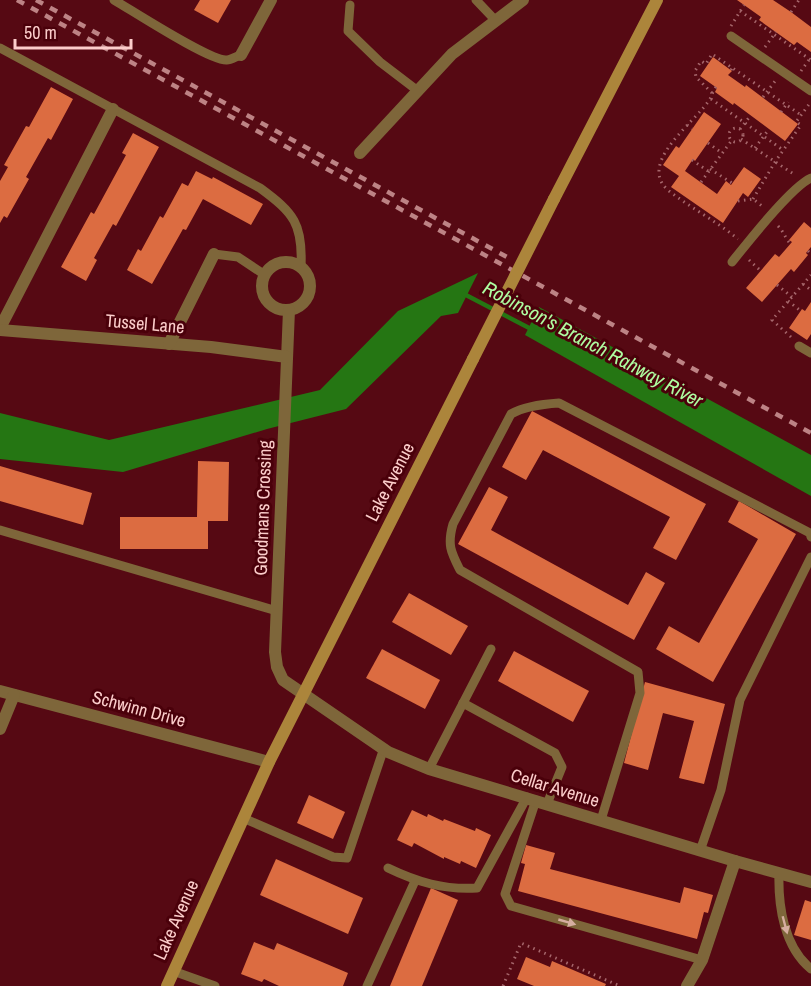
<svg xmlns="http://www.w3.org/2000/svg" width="811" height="986" viewBox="0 0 811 986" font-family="'Archivo Narrow',sans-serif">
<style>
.water{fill:#257613}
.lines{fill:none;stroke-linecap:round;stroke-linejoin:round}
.stream{stroke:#257613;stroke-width:4.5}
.building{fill:#dc6c41}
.path{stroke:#a6676c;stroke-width:3;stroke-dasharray:1.5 4.5;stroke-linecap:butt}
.service{stroke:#7e663a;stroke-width:9}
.minor{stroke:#7e663a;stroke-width:12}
.secondary{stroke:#ac853b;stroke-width:12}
.rail{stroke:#bd8385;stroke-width:4.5;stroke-dasharray:8 8;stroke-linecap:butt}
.secondary-bridge{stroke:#ac853b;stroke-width:12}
.oneway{fill:#d6aea0}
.labels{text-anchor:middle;stroke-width:6;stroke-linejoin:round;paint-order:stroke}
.street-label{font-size:18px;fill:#fccdcb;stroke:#4a000a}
.water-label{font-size:20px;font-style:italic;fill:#aefca0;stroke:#4a000a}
</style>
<rect width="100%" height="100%" fill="#560913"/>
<!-- water -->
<g class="water">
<polygon points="478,273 458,313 441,316 346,409 267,429 123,472 0,459 0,413 109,440 320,390 398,311"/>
<polygon points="539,307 811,455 811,496 525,335"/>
</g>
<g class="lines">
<!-- stream -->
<polyline class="stream" points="464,294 533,330"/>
</g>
<!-- building -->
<g class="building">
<polygon points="200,0 231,0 218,23 194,10"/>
<polygon points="737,0 773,0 791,12 811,27 811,52 797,42 794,45 759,20 761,17"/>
<polygon points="713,57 732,71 728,75 745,87 746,85 798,124 785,141 734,103 733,105 715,92 717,88 700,76"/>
<polygon points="51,87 73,99 51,140 48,138 26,177 29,179 7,218 4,216 0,223 0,181 8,167 4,165 26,126 29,127"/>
<polygon points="704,112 721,124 695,161 693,159 685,171 717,194 726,181 731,185 744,167 761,179 748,197 743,193 723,223 671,187 679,176 663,165 676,146 679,148"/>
<polygon points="133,133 159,147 116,226 113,224 94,258 97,260 86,281 61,267 91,212 94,214 126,155 122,153"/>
<polygon points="196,171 212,179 213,177 263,204 251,225 203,199 186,230 183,229 152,284 127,270 138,249 141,251 160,216 163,218 182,183 188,186"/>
<polygon points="804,222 811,228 811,247 806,253 808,255 794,272 791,269 762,302 746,288 775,254 779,257 792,242 789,240"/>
<polygon points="811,302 811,334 807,340 789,328 802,309 805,311"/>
<polygon points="532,411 706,504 676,560 653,548 670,517 543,450 526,480 502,467"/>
<polygon points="198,461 229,462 228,521 208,521 208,549 120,549 120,517 197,517"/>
<polygon points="0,466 92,493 83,525 0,501"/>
<polygon points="489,487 508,497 491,530 628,605 646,572 665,583 634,640 458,544"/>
<polygon points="739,501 796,534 713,682 656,649 669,626 699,643 758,539 728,522"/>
<polygon points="409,593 468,626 451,655 392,622"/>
<polygon points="382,649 440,680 425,709 366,678"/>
<polygon points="514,651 589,691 573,722 498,681"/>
<polygon points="645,682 725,704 704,784 679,778 694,721 663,713 648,770 624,763"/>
<polygon points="309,795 345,812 333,839 297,823"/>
<polygon points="412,810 427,817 428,814 443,821 444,819 475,831 476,828 491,835 476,868 461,861 460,864 444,857 444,859 414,843 412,847 397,840"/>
<polygon points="526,845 555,853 550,869 680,903 684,887 713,895 708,913 704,912 697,939 518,891 525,864 521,863"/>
<polygon points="276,859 363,898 348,934 260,895"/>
<polygon points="431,888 458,900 422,986 390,986"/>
<polygon points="805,900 811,902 811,940 794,935"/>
<polygon points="254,942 274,950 277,943 348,973 343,986 279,986 264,979 262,982 241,974"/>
<polygon points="526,957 550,967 552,961 606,984 605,986 534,986 517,979"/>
</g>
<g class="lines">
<!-- path -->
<g class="path">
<polyline points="740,11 811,60"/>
<polyline points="791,12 799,0"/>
<polyline points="731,26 744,5"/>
<polyline points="765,47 776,32"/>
<polyline points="731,70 734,65"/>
<polyline points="801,71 811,57"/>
<path d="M 716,87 C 713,91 712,95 710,99 C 697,121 635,163 669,191 C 691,208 716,221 738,239"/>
<polyline points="712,93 696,77 695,71 701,61 706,64 712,54 801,115"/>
<polyline points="763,97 776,80"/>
<polyline points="711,99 783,150"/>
<polyline points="781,112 788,102"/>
<polyline points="687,125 692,129"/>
<circle cx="736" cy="135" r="7"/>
<polyline points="740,129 751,115"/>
<polyline points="741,139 795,175"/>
<polyline points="708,143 722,153"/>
<polyline points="755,148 769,129"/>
<polyline points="692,160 708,171"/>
<polyline points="710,169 732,183"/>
<polyline points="701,182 732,140"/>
<polyline points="753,199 775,162 801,125 796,122 810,103"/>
<polyline points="738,201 753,199 762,206"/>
<path d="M 778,226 C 784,232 785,238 790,243"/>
<polyline points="808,251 811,254"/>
<polyline points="749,260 761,271"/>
<polyline points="803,284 811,290"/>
<polyline points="777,285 792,297"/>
<polyline points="788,301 801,311"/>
<polyline points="791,337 772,320 811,275"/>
<polyline points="503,986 521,943 620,986"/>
</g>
<!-- service -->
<g class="service">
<path d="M 114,0 C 133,11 211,62 227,60 C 231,60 237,56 241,55"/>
<polyline points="476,0 496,21"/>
<polyline points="350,5 348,31 380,62 418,91"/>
<polyline points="731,36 811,91"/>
<path d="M 0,48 L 260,188 C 294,213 303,224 301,267"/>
<polyline points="214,254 238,257 265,275"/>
<path d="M 732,262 C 748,242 791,187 811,178"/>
<polyline points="799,346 811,353"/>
<polyline points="0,530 277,611"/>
<polyline points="463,703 555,753 562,767 547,804"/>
<polyline points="429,769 491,649"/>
<polyline points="536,800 505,894 511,906 702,960"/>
<polyline points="243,818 333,857 347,858 384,748"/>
<path d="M 601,820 L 640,693 L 638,672 L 460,570 C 451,552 447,545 453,524 L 511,414 C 525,406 543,404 559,403 L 810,533 L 811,537"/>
<polyline points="700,851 721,790 740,700 811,557"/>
<path d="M 388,868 C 417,882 444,890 477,888 L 527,797"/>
<path d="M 779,873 C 778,906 784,947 811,969"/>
<polyline points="173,971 215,986"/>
<polyline points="367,986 415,881"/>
</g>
<!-- minor -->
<g class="minor">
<polyline points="241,55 271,0"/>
<polyline points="360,153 452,54 523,0"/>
<circle cx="286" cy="286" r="24"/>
<polyline points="289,310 275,652 277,667 283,680 388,752 429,769 735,861 811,882"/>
<polyline points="0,328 113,109"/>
<polyline points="0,330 211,347 287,357"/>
<polyline points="169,344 214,254"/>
<polyline points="0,691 269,762"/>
<polyline points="0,729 14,695"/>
<polyline points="687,986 702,960 735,861"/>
</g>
<!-- secondary -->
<g class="secondary">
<polyline points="554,199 657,0"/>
<polyline points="167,986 269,762 473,359"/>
</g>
<!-- rail -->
<g class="rail">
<polyline points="17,0 811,433"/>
<polyline points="36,0 507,257"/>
</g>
<!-- secondary-bridge -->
<polyline class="secondary-bridge" points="473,359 554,199"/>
</g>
<!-- one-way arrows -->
<defs><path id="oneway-solid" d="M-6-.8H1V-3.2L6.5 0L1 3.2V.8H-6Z" transform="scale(1.5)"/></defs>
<g class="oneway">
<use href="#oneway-solid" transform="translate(567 922) rotate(16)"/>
<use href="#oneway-solid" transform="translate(785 925) rotate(75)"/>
</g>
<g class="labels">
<!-- street labels -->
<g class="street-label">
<text transform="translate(145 324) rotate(5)" y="6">Tussel Lane</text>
<text transform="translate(390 482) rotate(-63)" y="6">Lake Avenue</text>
<text transform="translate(263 508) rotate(-88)" y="6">Goodmans Crossing</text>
<text transform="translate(139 709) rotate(15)" y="6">Schwinn Drive</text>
<text transform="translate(555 788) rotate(17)" y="6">Cellar Avenue</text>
<text transform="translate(176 920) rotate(-66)" y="6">Lake Avenue</text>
</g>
<!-- water labels -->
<g class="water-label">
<text transform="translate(593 344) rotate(28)" y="7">Robinson's Branch Rahway River</text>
</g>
</g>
<!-- scale -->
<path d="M15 39v9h116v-9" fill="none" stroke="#fccdcb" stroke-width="3"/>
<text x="24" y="39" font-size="18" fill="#fccdcb" stroke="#4a000a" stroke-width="4.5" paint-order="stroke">50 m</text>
</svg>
